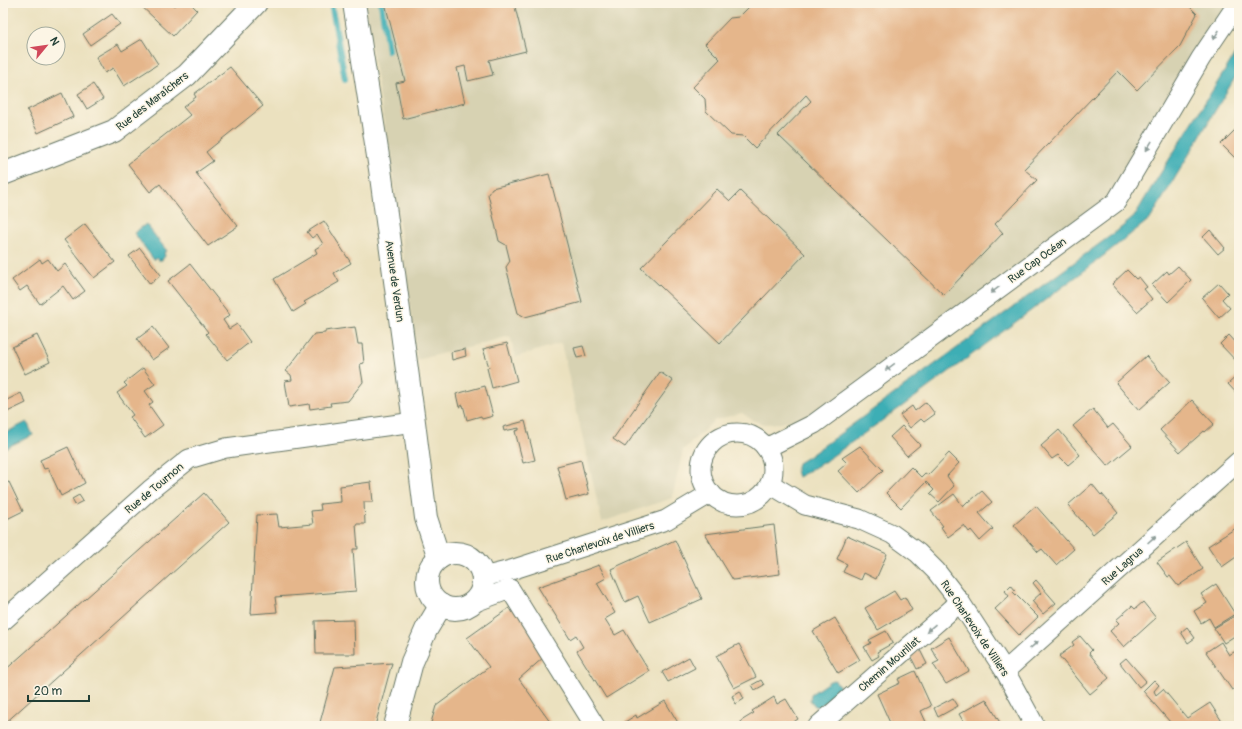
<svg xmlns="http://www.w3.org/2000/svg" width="1242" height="729" viewBox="0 0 1242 729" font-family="Pangolin,sans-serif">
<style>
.built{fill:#d7d2b2}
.water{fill:#3daeb5;stroke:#2e7674}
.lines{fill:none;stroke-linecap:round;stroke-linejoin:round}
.stream{stroke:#3daeb5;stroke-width:6}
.building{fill:#e5b68b}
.minor-casing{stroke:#667665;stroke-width:21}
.tertiary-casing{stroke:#667665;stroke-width:24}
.minor{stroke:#fff;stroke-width:19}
.tertiary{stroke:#fff;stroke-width:22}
.oneway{fill:#8f9e9a}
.labels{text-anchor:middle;stroke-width:3;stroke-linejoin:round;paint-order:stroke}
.street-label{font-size:11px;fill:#1f3d34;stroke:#fcf5e5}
</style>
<rect width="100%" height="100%" fill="#fcf5e5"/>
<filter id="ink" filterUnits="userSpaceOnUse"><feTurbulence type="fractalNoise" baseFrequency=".025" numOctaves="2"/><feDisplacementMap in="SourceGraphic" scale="8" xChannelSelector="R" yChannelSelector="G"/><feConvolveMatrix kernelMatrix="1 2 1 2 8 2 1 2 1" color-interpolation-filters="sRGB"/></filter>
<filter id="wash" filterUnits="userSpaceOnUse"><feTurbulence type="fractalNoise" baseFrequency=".012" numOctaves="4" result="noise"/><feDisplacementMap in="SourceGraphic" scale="16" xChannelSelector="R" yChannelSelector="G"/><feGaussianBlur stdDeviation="0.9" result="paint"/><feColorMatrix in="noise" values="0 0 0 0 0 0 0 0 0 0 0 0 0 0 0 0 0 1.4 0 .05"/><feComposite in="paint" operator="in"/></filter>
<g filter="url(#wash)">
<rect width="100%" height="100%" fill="#ebe1bf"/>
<!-- built -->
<polygon class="built" points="364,3 1231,3 1114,193 817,412 781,423 764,424 752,420 742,413 715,420 683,450 672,498 602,522 561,343 516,357 510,336 417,360 394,182"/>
<!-- water -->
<g class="water">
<polygon points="1239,48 1239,71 1151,218 1088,268 918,395 824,462 798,477 796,471 798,463 808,457 1117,231 1134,217 1150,190"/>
<polygon points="146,224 167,251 164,252 165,256 162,260 158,260 156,258 154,260 134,233"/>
<polygon points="27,422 33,435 3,449 3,434"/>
<polygon points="835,680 840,687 839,692 819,707 815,706 810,700 811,694 830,681"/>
</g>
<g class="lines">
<!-- stream -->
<g class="stream">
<polyline points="331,3 345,79"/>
<polyline points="381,3 388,50"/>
</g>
</g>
<g id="blocks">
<!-- building -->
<g class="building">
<polygon points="138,3 172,3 175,6 177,3 190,3 197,10 173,36"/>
<polygon points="385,3 514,3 526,51 489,60 493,75 468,81 465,66 457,68 465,103 403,119 396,83 405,81"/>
<polygon points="753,3 1186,3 1197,14 1180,46 1137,90 1118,71 1024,169 1037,180 995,224 1003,233 944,295 778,135 811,101 806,95 755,148 743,136 731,135 706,111 705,99 693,87 720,59 705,44 730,18 739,17"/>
<polygon points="112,14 120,24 90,45 83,34"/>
<polygon points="142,39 158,64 124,86 113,68 105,73 96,57 118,44 122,51"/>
<polygon points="230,67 263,106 206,152 213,161 196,173 238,226 208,246 160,184 150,192 128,164 190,115 183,107 196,97 194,94"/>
<polygon points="93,84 103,99 87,109 78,94"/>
<polygon points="62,93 73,117 38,133 27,110"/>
<polygon points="1239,126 1239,162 1221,144"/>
<polygon points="549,174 582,302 525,317 518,313 506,267 510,261 506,245 499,241 488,194 492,188"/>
<polygon points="717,189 730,201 740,191 805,254 720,343 641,268"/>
<polygon points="324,221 351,263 334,273 339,282 304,302 306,304 293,312 274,279 317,253 315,249 323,244 317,234 312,238 307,232"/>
<polygon points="85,224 115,262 94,278 64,240"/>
<polygon points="1210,230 1225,248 1218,254 1203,237"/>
<polygon points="140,248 161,275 150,284 129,256"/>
<polygon points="40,259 42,263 48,259 57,271 65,264 85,291 73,300 63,286 40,304 27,286 20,291 12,280"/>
<polygon points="190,264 230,315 223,320 229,329 237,324 250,342 227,360 206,334 208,332 168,281"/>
<polygon points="1178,266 1191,280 1168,302 1152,285 1167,271 1169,274"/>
<polygon points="1127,270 1136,279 1139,277 1147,287 1144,289 1152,299 1137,312 1112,284"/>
<polygon points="1219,283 1228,293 1222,299 1230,308 1219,318 1202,298"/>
<polygon points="153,327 169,348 152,360 137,339"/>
<polygon points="355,327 358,344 362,344 364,363 360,364 363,382 348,401 330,403 331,406 310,409 309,404 289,407 285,381 292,380 291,375 286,371 314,334 325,333 325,331"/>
<polygon points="37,335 50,362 25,374 12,347"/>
<polygon points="1229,335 1239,346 1239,364 1220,344"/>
<polygon points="507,343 517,381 492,388 487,368 489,367 483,349"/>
<polygon points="583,346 586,356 577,358 574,348"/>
<polygon points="465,349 466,356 452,360 451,352"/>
<polygon points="1146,356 1170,382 1139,410 1116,383"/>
<polygon points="143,368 155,384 145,391 153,402 149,405 163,425 145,438 130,417 133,415 117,393 127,386 124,383"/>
<polygon points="660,372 673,381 625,447 613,439"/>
<polygon points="1239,374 1239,396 1228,384"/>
<polygon points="485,386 493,416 482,419 481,416 467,420 463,405 459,407 456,394"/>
<polygon points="21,393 26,403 3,414 3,402"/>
<polygon points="1192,400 1214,424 1205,432 1204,431 1180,452 1160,430"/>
<polygon points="926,402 935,414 924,422 921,419 910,428 900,415 912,406 915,411"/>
<polygon points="1093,409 1108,428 1113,424 1132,446 1108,466 1073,426"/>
<polygon points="525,421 535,460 523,463 515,431 519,430 519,428 504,431 503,427"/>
<polygon points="902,426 920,445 907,456 890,437"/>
<polygon points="1059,430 1080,455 1068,465 1058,455 1052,459 1041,446"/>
<polygon points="860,446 883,470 859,493 838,471 847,463 842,458"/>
<polygon points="68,447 85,483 61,496 48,468 44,469 40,460"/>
<polygon points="949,453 959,463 947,476 954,486 939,502 930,494 934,490 926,482 901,508 886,493 911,467 921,477 925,473 928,475"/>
<polygon points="581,460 589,494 566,500 557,466"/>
<polygon points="9,482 23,511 3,521 3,484"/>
<polygon points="371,482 373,502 364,502 365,524 356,524 358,549 353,549 356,591 275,597 277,612 251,614 257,515 277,514 279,527 313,524 311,511 321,510 320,504 341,502 340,486"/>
<polygon points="1092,484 1101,495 1102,494 1118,513 1093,534 1068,505"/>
<polygon points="982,491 992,502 979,513 993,529 980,541 971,530 969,532 964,525 948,537 941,527 943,526 931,511 954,494 963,506 968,501 969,502"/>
<polygon points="204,493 229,522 3,725 3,672"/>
<polygon points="79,495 83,501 75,505 72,499"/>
<polygon points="1036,506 1074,549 1056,565 1042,549 1038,552 1014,525"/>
<polygon points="774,525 780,574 733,580 705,534"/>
<polygon points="1239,526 1239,555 1222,567 1208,546"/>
<polygon points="847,536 887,554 876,579 864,573 861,580 843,572 847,564 837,559"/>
<polygon points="675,540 702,599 650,622 638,596 625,602 611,569"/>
<polygon points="1186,542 1203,569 1178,586 1170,576 1168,577 1157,562"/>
<polygon points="599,565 606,578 597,583 615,613 605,619 615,635 624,630 649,671 606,698 577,651 583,647 576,635 570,639 538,587"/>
<polygon points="1036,580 1056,603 1043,614 1032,601 1041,593 1033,583"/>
<polygon points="1216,584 1235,614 1214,627 1209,618 1201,623 1194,611 1207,603 1201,594"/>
<polygon points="1011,585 1015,590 1013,592 1038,617 1019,635 995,609 1009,596 1005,591"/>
<polygon points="894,591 900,600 905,597 912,610 878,630 865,608"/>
<polygon points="1143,602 1156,618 1124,647 1110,631 1119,623 1116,620 1132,606 1135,609"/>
<polygon points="516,603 544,657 519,679 553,726 430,726 436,706 489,667 467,638"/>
<polygon points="1238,614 1239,615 1239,633 1224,643 1214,628"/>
<polygon points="835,618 860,660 838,673 813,631"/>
<polygon points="354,620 355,654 316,654 315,621"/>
<polygon points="1187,627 1195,638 1188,643 1181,632"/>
<polygon points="886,631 893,643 877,652 879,656 872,660 864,647 871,643 869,640"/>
<polygon points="1080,636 1092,650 1089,653 1109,678 1090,694 1059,656 1074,645 1072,642"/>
<polygon points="949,637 969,671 946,684 933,664 939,661 931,648"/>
<polygon points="1221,642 1229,655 1239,649 1239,686 1232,690 1206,652"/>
<polygon points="739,644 756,677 734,688 716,656"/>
<polygon points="920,650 927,664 917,669 910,655"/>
<polygon points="689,657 695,668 668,682 662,672"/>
<polygon points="1126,658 1146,681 1139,687 1120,663"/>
<polygon points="392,663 375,726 319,726 335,667"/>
<polygon points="915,671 931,706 921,711 926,722 917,726 895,726 894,724 891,725 877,694 900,683 898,679"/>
<polygon points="761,680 764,685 755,690 752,685"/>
<polygon points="1154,680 1159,685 1154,691 1156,695 1163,689 1187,718 1210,703 1225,726 1165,726 1170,722 1143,691"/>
<polygon points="740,691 744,699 736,704 732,696"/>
<polygon points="774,697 777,704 786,699 798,719 789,725 787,722 780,726 736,726 742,723 741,721 754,713 752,711"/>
<polygon points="953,698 958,706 938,717 934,708"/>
<polygon points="986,699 1002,726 966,726 959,714"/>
<polygon points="665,701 680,726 623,726 625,722 636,715 637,718"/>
</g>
</g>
</g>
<g filter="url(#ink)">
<use href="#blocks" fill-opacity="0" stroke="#667665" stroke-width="1"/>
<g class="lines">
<defs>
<g id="minor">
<circle cx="737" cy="469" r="36"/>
<polyline points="766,448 814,424 1116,202 1201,58 1238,3"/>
<polyline points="770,484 805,505 859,519 892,534 918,553 936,571 960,602 1005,671 1035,726"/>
<polyline points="483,577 511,570 666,520 711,493"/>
<polyline points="475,602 510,589 595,726"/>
<polyline points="3,621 150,490 189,459 226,448 414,422"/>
<polyline points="1005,671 1239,461"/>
<polyline points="818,726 960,602"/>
</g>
<g id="tertiary">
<polyline points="354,3 380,169 414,422 426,518 439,558"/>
<polyline points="3,174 114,131 187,75 256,3"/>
<circle cx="455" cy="581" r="28"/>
<polyline points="395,726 412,662 426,630 441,605"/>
</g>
</defs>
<!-- minor casing -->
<use href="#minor" class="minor-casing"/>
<!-- tertiary casing -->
<use href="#tertiary" class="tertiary-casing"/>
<!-- minor -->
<use href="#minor" class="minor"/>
<!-- tertiary -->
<use href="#tertiary" class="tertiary"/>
</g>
<!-- one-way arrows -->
<defs><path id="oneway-solid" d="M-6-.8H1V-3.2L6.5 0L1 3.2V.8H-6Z"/></defs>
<g class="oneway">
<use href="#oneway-solid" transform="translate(1216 35) rotate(123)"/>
<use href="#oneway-solid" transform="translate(1149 146) rotate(121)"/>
<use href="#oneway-solid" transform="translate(995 290) rotate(144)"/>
<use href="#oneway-solid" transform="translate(890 367) rotate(144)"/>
<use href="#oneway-solid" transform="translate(1152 539) rotate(-42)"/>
<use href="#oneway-solid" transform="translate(931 628) rotate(139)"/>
<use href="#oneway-solid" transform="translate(1034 645) rotate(-42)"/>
</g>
</g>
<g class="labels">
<!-- street labels -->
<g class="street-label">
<text transform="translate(152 101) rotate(-38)" y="4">Rue des Maraîchers</text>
<text transform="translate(1037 260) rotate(-36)" y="4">Rue Cap Océan</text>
<text transform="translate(395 281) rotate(82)" y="4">Avenue de Verdun</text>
<text transform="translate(154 488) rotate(-40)" y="4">Rue de Tournon</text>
<text transform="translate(600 542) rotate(-18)" y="4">Rue Charlevoix de Villiers</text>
<text transform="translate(1122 566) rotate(-42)" y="4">Rue Lagrua</text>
<text transform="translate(975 628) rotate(56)" y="4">Rue Charlevoix de Villiers</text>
<text transform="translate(889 664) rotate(-41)" y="4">Chemin Mourillat</text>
</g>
</g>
<!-- margin -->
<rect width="1242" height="729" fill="none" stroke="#fcf5e5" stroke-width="16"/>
<!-- north arrow -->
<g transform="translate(46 46) rotate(61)"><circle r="19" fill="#fcf5e5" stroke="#a4ab9e"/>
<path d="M0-3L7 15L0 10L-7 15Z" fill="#d1495b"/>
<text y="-6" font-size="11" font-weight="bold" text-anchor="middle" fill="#1f3d34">N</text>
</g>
<!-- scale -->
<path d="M28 695v6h61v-6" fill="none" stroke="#1f3d34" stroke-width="2"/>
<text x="34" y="695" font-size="12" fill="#1f3d34" stroke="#fcf5e5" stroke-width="3" paint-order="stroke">20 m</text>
</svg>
